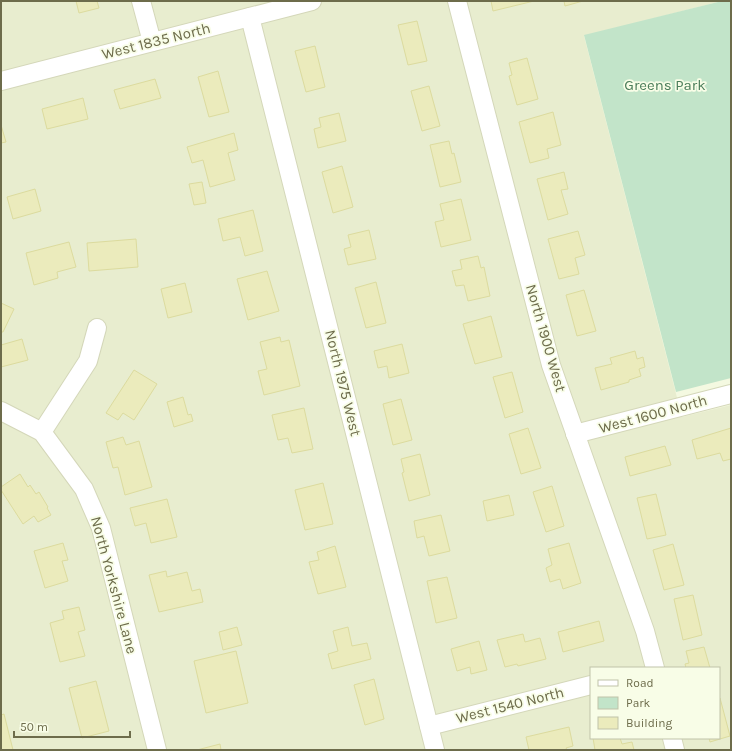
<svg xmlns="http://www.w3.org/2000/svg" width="732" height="751" viewBox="0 0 732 751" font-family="Karla,sans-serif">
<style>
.residential{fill:#e8edcf;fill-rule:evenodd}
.green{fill:#c2e4c9}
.building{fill:#ebebbc;stroke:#dcdb9e}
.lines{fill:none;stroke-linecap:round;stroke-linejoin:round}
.minor-casing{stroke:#d4d7b9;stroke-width:20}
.minor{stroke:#fff;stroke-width:18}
.labels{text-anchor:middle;stroke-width:3.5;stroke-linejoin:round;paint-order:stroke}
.street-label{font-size:15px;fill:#6d6c4b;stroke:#f8fde7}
.park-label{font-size:15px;fill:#4b7d5a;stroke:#f8fde7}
</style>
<rect width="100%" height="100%" fill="#f4f9e1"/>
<!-- residential -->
<path class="residential" d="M 1,1 L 722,1 L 584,36 L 682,417 L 731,405 L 731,750 L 1,750 ZM 591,668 L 719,668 L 719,738 L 591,738 Z"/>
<!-- green -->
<polygon class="green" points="722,1 731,1 731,378 676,392 584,35"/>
<!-- building -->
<g class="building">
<polygon points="76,1 97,1 99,8 79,13"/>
<polygon points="491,1 534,1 493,11"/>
<polygon points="564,1 583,1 565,6"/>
<polygon points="417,21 427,61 408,65 398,25"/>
<polygon points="315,46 325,87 306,92 295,51"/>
<polygon points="527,58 538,99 517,105 509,76 512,75 509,63"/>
<polygon points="218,71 229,112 209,117 198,77"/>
<polygon points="155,79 161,98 120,109 114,90"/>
<polygon points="429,86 440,126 422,131 411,91"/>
<polygon points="83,98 88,119 47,129 42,109"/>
<polygon points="553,112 561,145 547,149 549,158 530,163 519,122"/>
<polygon points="339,113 346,141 318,148 314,129 321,127 319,118"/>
<polygon points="1,125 6,142 1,143"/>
<polygon points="234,133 238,150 228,153 235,180 210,187 203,160 192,163 187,147"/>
<polygon points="449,141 452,154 454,153 461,182 440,187 430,145"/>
<polygon points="342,166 353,207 333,213 322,172"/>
<polygon points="564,172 568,189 561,190 568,214 548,220 537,179"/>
<polygon points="202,182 206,203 194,205 189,184"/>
<polygon points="35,189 41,211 13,219 7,197"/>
<polygon points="461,199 471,240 441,247 435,222 444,220 440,204"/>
<polygon points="253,210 263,251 245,256 240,237 223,241 218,219"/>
<polygon points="369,230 376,259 348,265 344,249 351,247 348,235"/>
<polygon points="578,231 585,255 575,258 579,274 559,279 548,239"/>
<polygon points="136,239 138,267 89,271 87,243"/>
<polygon points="69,242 76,267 57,272 58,278 34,285 26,253"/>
<polygon points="478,256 481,268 484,267 490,296 468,301 464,285 456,286 452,271 462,269 460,260"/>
<polygon points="267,271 279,311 248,320 237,279"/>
<polygon points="376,282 386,323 366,328 355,288"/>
<polygon points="185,283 192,312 168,318 161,289"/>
<polygon points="584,290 596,331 577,336 566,295"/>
<polygon points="1,303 14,309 3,332 1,332"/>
<polygon points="491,316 502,357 475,364 463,324"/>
<polygon points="280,337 281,342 289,340 300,386 264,395 258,371 267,369 260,342"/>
<polygon points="22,339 28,360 1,367 1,345"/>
<polygon points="402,344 409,373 389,378 387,366 378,368 374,351"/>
<polygon points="635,351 637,359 643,357 645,367 639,369 641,376 629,380 629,382 601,390 595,368 612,364 610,358"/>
<polygon points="134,370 157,384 134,420 123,413 118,420 106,413"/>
<polygon points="512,372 523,412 505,418 493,377"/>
<polygon points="183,397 188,415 191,414 193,421 174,427 167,402"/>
<polygon points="401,399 412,440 393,445 383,404"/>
<polygon points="304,408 313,449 292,453 288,438 278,440 272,415"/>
<polygon points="528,428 541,468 521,474 509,434"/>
<polygon points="731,428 731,459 723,461 720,453 697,459 692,440"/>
<polygon points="123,437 126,445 139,441 152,487 125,495 118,467 113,468 106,442"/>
<polygon points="665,446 671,465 630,476 625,457"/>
<polygon points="420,454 430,495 409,501 402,473 404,472 401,459"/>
<polygon points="20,474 28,487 30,485 36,494 39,492 48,507 47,508 51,515 38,522 34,516 23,524 1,490 1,487"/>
<polygon points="323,483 333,524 305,530 295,490"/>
<polygon points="552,486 564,526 546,532 533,492"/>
<polygon points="656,494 666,535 647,539 637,498"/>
<polygon points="509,495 514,515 487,521 483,501"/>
<polygon points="167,499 177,537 151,543 146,523 135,526 130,508"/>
<polygon points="441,515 450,551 429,556 424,536 417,538 414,521"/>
<polygon points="63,543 68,560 62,561 68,581 45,588 34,551"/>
<polygon points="569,543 581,583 563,589 560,579 550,582 546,568 552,565 548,549"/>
<polygon points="673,544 684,585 664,590 653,550"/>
<polygon points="335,546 346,587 318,594 309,562 319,560 317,552"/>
<polygon points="166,571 167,577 187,572 192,591 200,589 203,602 159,612 149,575"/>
<polygon points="447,577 457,618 436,623 427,581"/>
<polygon points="693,595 702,635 683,640 674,599"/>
<polygon points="79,607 85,630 78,632 85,656 60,662 50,623 64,619 62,611"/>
<polygon points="599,621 604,641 563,652 558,632"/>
<polygon points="237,627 242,645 223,650 219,632"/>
<polygon points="348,627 352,646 367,643 371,659 332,669 328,654 338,651 333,631"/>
<polygon points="523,634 525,642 540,638 546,659 518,666 517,664 505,667 497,640"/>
<polygon points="479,641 487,670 471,674 470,667 457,671 451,649"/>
<polygon points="704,647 710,668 686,668 685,664 689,663 686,651"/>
<polygon points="236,651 248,703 206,713 194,661"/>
<polygon points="374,679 384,719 365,725 354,685"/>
<polygon points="96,681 109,731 82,738 69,688"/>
<polygon points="720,698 730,736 710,742 709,738 719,738"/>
<polygon points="4,714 13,750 1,750 1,715"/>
<polygon points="569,727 573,746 566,748 567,750 529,750 526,737"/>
<polygon points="593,738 620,738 622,744 632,742 634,750 595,750"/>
<polygon points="220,744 221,750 197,750"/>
</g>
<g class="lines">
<defs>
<g id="minor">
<polyline points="141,1 152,42"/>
<polyline points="457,1 551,365 645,631 655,668"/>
<polyline points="250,17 435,750"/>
<polyline points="1,81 312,1"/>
<polyline points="1,411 42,432 84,489 101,528 157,750"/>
<polyline points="42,432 88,361 97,328"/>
<polyline points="575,434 731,394"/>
<polyline points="429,726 591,685"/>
<polyline points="672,738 675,750"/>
</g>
</defs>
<!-- minor casing -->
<use href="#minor" class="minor-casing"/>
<!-- minor -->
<use href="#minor" class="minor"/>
</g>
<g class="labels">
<!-- street labels -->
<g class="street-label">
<text transform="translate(156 41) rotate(-14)" y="5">West 1835 North</text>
<text transform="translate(546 338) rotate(74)" y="5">North 1900 West</text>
<text transform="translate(343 383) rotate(76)" y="5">North 1975 West</text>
<text transform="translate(653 414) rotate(-15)" y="5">West 1600 North</text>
<text transform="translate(114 585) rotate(75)" y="5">North Yorkshire Lane</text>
<text transform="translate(510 705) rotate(-14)" y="5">West 1540 North</text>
</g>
<!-- park labels -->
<g class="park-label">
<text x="665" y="90">Greens Park</text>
</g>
</g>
<!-- border -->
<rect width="732" height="751" fill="none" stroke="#6d6c4b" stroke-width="4"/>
<!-- legend -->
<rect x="590" y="667" width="130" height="72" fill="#f8fde7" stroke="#c0c3a9"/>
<rect x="598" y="680" width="20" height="6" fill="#ffffff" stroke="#c0c3a9"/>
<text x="626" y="687" font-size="12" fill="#6d6c4b">Road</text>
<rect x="598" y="697" width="20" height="12" fill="#c2e4c9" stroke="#c0c3a9"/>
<text x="626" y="707" font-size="12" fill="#6d6c4b">Park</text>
<rect x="598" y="717" width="20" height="12" fill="#ebebbc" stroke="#c0c3a9"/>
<text x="626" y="727" font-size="12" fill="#6d6c4b">Building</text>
<!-- scale -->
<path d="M14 731v6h116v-6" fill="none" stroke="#6d6c4b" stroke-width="2"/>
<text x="20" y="731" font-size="12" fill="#6d6c4b" stroke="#f8fde7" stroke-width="3" paint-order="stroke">50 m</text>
</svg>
